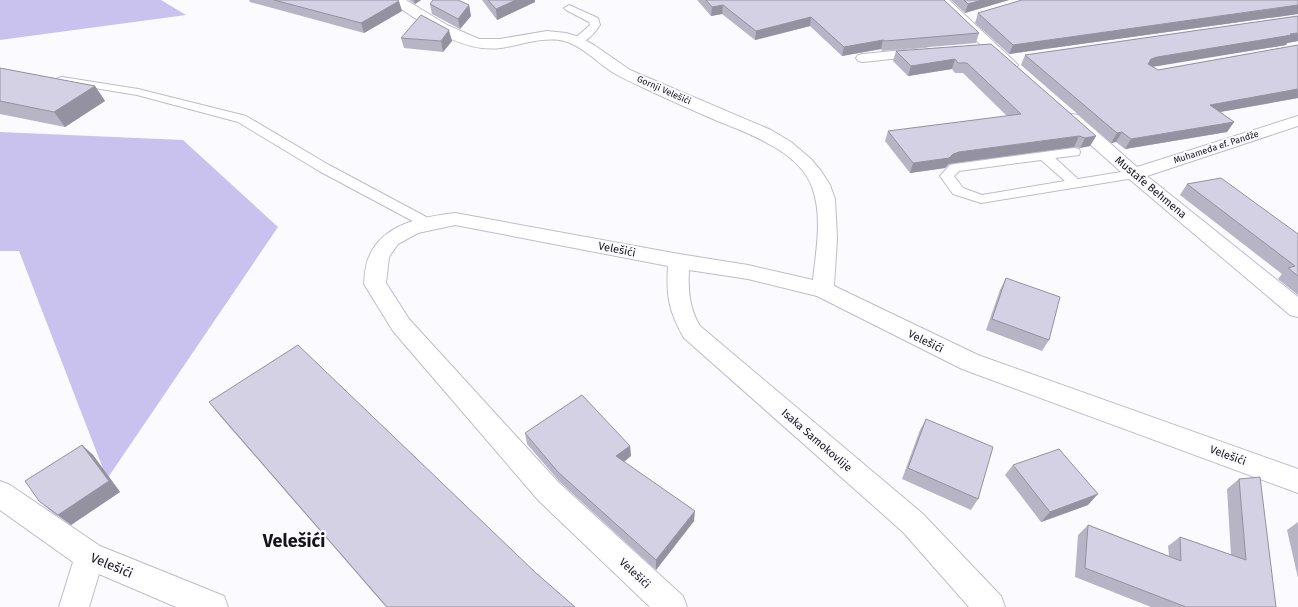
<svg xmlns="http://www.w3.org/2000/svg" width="1298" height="607" viewBox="0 0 1298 607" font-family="'Fira Sans',sans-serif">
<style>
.green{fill:#cac2ee}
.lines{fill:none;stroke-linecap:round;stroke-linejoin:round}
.lane-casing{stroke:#bfbbcf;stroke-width:2}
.street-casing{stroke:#bfbbcf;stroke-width:2}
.lane{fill:#fff;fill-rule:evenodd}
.street{fill:#fff;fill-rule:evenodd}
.wall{fill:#b6b4c5}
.shaded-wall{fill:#9492a0}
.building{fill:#d4d1e5;stroke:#9492a0}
.labels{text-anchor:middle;stroke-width:4;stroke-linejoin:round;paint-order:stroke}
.far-street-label{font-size:9px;fill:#15141b;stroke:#fbfaff}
.street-label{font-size:11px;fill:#15141b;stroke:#fbfaff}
.near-street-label{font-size:13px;fill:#15141b;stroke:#fbfaff}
.near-district-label{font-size:18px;font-weight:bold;fill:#15141b;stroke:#fbfaff}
</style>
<rect width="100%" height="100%" fill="#fbfaff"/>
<!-- green -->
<g class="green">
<polygon points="0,0 161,0 186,15 0,40"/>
<polygon points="0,132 183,140 278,227 107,479 19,251 0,251"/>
</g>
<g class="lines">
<defs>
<g id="lane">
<path d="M 569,5 L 598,18 L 600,25 C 595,33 584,46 573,43 L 572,41 L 590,25 L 589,22 L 566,10 L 564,8 Z"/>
<polygon points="62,77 138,89 246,116 329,165 432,220 434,223 432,226 427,228 422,226 319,171 238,122 137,95 58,82 56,80 58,78"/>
<path d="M 1074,148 L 1079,149 L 1080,152 L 1079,155 L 1055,158 L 1078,179 L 1134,170 L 1139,171 L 1141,174 L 1139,177 L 1134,178 L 981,203 L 953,194 L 940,176 L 950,165 L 955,164 ZM 1041,160 L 1065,181 L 982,195 L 963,188 L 954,176 L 959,171 Z"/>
</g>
<g id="street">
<path d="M 390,0 L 406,0 L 447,25 L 479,39 L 500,39 L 547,31 L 566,33 L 579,37 L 594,45 L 630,70 L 771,130 L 791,142 L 811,159 L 821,171 L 830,185 L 835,199 L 837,238 L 834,286 L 978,355 L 1298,469 L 1298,493 L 962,369 L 817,296 L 748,279 L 689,270 C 688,290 689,308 700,326 L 923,514 L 1001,596 L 1005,607 L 969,607 L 903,532 L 684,338 C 669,312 666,296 668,266 L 455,225 L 418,233 L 398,244 L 389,257 L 386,283 L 409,319 L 559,483 L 683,596 L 687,607 L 650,607 L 539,501 L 393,331 L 364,284 C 365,275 365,265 369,257 C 383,223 423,217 455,213 L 679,254 L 748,265 L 813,280 C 816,250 823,217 812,187 C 799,150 746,133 713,119 C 690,109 667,99 644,88 C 633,83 622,78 612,72 C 597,62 582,46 564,41 C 544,36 521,45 501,48 C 460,53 425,24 392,3 Z"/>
<polygon points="934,0 949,0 1015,62 1018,65 1015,68 1010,70 1005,68"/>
<polygon points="924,48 929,49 931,52 929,55 863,62 858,61 856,58 858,55 863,54"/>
<polygon points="1072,114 1078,115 1137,167 1298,116 1298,126 1147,176 1298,297 1298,317 1290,315 1128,178 1066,123 1064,119 1066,115"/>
<polygon points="0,481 10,485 100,546 224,596 228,607 176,607 99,574 89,607 59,607 73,562 0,510"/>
</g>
</defs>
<!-- lane casing -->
<use href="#lane" class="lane-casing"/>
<!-- street casing -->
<use href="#street" class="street-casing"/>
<!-- lane -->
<use href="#lane" class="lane"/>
<!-- street -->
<use href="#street" class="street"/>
</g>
<!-- wall -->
<g class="wall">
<polygon points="249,0 397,0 402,11 364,33 250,2"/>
<polygon points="409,0 421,0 415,4"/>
<polygon points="482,0 535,0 535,2 497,20"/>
<polygon points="697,0 944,0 979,33 976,43 882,51 881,49 842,56 810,26 755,40 722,14 711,16"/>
<polygon points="951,0 1009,0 965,13"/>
<polygon points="1298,0 1298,14 1009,54 975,23 978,13"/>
<polygon points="430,4 469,5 471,16 460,29 432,14"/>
<polygon points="1298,16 1298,41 1287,43 1286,45 1152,66 1158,70 1298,45 1298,98 1220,112 1234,122 1227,132 1125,149 1116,142 1111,143 1021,65 1025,55"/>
<polygon points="401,38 452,41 443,52 404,48"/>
<polygon points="991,44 1096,136 1090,146 1080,148 1074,147 955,163 949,164 945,168 910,173 885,141 888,131 1007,116 963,73 955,73 952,69 908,76 893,61 896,51"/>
<polygon points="0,68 95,86 105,101 65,127 0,114"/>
<polygon points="1187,184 1298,234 1298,295 1278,279 1282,274 1180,195"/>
<polygon points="1006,278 1049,340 1042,351 986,330 1000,290"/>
<polygon points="209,402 536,573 575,607 386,607 220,416"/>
<polygon points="926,419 978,499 971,510 902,479 920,430"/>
<polygon points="525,433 630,446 631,456 624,462 694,521 656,570 560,482 527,444"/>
<polygon points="82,445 93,455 120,492 71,525 52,512 39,501"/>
<polygon points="1013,465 1088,505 1041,522 1005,475"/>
<polygon points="1239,479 1276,607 1151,607 1075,577 1078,535 1088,525 1169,556 1168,546 1180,537 1231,555 1227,489"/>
<polygon points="1298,522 1298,578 1287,530"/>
</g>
<!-- shaded-wall -->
<g class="shaded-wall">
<polygon points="414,0 421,0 415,4"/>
<polygon points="516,0 535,0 535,2 497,20 496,9"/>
<polygon points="982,0 1009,0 965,13 968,4"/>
<polygon points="399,1 402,11 364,33 361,23"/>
<polygon points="469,5 471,16 460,29 458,19"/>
<polygon points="723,5 722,14 711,16 712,7"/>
<polygon points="1298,5 1298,14 1009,54 1013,45"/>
<polygon points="811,17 810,26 755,40 756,31"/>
<polygon points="449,30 452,41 443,52 441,41"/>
<polygon points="1298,33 1298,41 1287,43 1286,45 1152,67 1146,69 1151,59 1157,57"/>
<polygon points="883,40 881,49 842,56 844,47"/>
<polygon points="955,59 952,69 908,76 911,66"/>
<polygon points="95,86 105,101 65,127 54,112"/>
<polygon points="1298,89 1298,98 1203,115 1210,105"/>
<polygon points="1234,122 1227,132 1125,149 1131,139"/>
<polygon points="1122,132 1116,142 1111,143 1117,133"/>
<polygon points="1079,136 1074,147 955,163 949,164 945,168 910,173 913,163 959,152"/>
<polygon points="1096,136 1090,146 1080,148 1085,138"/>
<polygon points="82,445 93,455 120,492 71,525 58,515"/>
<polygon points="630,446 631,456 617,467 616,456"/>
<polygon points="1098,494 1088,505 1041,522 1050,512"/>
<polygon points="695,511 694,521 656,570 656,560"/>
</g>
<!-- building -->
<g class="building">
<polygon points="274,0 397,0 399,1 361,23"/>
<polygon points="433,0 458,0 469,5 458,19 430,4"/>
<polygon points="488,0 516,0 496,9"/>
<polygon points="706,0 944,0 979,33 885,41 883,40 844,47 811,17 756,31 723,5 712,7"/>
<polygon points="964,0 982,0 968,4"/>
<polygon points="1022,0 1298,0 1298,5 1013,45 978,13"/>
<polygon points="421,15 449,30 441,41 401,38"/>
<polygon points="1298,16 1298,33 1290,34 1292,35 1157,57 1151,59 1148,64 1158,70 1298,45 1298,89 1210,105 1234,122 1131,139 1122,132 1117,133 1025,55"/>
<polygon points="991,44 1096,136 1085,138 1079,136 959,152 953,154 949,158 913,163 888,131 1021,114 967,63 958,63 955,59 911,66 896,51"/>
<polygon points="0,68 95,86 54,112 0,101"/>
<polygon points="1221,178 1298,234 1298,276 1288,268 1295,266 1187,184"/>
<polygon points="1006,278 1060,297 1049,340 992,319"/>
<polygon points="298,345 536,573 575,607 387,607 209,402"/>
<polygon points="582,395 630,446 616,456 695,511 656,560 558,472 525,433"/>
<polygon points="926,419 993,447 978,499 908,468"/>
<polygon points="82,445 109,481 58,515 39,501 25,481"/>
<polygon points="1059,449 1098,494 1050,512 1013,465"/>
<polygon points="1260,477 1276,607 1186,607 1085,568 1088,525 1181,561 1180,537 1246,560 1239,479"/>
</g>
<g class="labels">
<!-- far-street labels -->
<g class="far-street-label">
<text transform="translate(664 90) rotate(24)" y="3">Gornji Velešići</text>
<text transform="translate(1216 147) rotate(-18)" y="3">Muhameda ef. Pandže</text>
</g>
<!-- street labels -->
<g class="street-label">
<text transform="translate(1151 187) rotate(40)" y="4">Mustafe Behmena</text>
<text transform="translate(617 249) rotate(11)" y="4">Velešići</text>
<text transform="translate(926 341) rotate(26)" y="4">Velešići</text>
<text transform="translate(817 440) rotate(41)" y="4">Isaka Samokovlije</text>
<text transform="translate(1228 455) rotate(20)" y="4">Velešići</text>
<text transform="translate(635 573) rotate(43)" y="4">Velešići</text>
</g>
<!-- near-street labels -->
<g class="near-street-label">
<text transform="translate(112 565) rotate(23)" y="5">Velešići</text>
</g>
<!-- near-district labels -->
<g class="near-district-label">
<text x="294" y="547">Velešići</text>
</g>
</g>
</svg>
